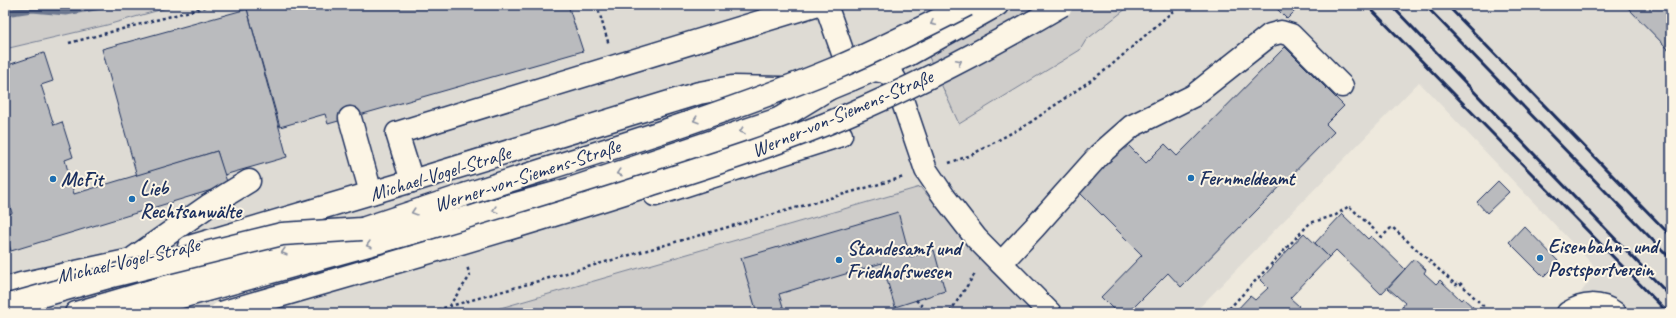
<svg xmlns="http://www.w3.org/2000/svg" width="1676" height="318" viewBox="0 0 1676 318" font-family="Caveat,sans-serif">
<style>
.built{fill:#dedbd4}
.green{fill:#cfcdca;stroke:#757e94}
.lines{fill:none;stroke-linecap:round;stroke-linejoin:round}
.stream{stroke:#6c778f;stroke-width:7}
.building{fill:#babbbe;stroke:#1b2f5e}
.minor-casing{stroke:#1b2f5e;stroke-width:25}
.major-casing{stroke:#1b2f5e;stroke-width:25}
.path{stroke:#1b2f5e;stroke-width:2.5;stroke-dasharray:3 3;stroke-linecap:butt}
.minor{stroke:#fcf5e5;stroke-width:22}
.major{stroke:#fcf5e5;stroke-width:22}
.rail{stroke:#1b2f5e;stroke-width:3}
.major-bridge-casing{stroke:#1b2f5e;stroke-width:25;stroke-linecap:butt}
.major-bridge{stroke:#fcf5e5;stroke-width:22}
.oneway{stroke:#8c92a2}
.poi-dot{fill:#1f6fb2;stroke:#fcf5e5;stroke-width:1.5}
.labels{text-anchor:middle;stroke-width:4;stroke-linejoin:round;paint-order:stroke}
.street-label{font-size:20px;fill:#1b2f5e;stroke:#fcf5e5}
.poi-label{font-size:20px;font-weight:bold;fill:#1b2f5e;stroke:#fcf5e5;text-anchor:start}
</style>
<rect width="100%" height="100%" fill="#eee9dd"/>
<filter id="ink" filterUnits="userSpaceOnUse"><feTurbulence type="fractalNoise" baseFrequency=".025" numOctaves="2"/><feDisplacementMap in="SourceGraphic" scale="8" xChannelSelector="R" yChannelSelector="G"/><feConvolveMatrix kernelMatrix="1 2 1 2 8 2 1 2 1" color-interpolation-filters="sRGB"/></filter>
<g filter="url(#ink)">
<!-- built -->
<polygon class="built" points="177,5 1671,5 1671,313 1565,313 1598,270 1419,82 1194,313 1033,313 920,187 484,313 5,313 5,49 107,25"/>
<!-- green -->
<g class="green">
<polygon points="5,5 177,5 107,25 5,49"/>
<polygon points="1016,5 1131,5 1086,40 1080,50 959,124 929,57"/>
<polygon points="920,187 1033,313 483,313"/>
</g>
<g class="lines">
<!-- stream -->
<polyline class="stream" points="5,13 32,9 66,12 107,5"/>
</g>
<!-- building -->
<g class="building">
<polygon points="259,5 568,5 583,51 328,124 325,114 280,127 247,9"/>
<polygon points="1273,5 1301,5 1287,19"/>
<polygon points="1625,5 1671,5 1671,52"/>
<polygon points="247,9 287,157 224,175 217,151 137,176 102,49"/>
<polygon points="1285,47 1344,106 1326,124 1334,132 1181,287 1168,273 1128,313 1117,313 1101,297 1142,255 1079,192 1127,144 1146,163 1165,144 1177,156"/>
<polygon points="44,53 53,81 41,85 54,125 62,122 73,157 65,160 74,194 217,151 228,185 11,251 5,232 5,215 12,213 5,190 5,66"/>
<polygon points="1498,181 1509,192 1487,213 1477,202"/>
<polygon points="898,212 910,257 934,250 945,291 895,307 882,263 779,294 785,313 757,313 741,258"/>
<polygon points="1342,214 1368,239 1371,236 1405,269 1381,294 1336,250 1329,257 1315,243"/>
<polygon points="1524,226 1559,262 1544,277 1509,242"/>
<polygon points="1304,233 1329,257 1290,298 1299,306 1293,313 1234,313 1250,296 1255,300 1268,288 1260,280"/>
<polygon points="1414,259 1426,270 1424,273 1436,284 1440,280 1461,300 1463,298 1475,309 1472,313 1408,313 1402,307 1405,303 1388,288"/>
</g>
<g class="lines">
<defs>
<g id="minor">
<polyline points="826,5 852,79"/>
<polyline points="874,70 908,55 997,5"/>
<polyline points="350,118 371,193"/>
<polyline points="784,132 779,119 828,89"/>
<polyline points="412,181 397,133 815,5"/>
<polyline points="655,195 841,135"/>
<polyline points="189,247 412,181 699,93 732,87 828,89 874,70 885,72 895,79 926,170 945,198 976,238 1050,313"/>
<polyline points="135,257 208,206 249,181"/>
<polyline points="1001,263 1034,228 1099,155 1132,126 1193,96 1270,35 1281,32 1291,35 1342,86"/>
<polyline points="5,289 21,284 154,255"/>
<polyline points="123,313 570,189 779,119"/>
<path d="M 1568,313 C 1583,303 1600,302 1615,313"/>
</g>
<polyline id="major" points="76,313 362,229 464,195"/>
</defs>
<!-- minor casing -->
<use href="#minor" class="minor-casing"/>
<!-- major casing -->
<use href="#major" class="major-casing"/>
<!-- path -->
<g class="path">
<polyline points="597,5 609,45"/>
<polyline points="69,43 213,5"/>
<polyline points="949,163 971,155 1028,124 1107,69 1180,5"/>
<polyline points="916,300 928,312"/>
<polyline points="449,306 470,276 467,266"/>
<polyline points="950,312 976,272"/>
<polyline points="426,313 904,177"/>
<polyline points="1225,313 1310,223 1336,215 1349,206 1382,237 1392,227 1456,285 1459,282 1483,306 1477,313"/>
</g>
<!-- minor -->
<use href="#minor" class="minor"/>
<!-- major -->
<use href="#major" class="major"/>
<!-- rail -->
<g class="rail">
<polyline points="1367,5 1668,313"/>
<polyline points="1391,5 1671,297"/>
<polyline points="1425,5 1671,259"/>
<polyline points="1447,5 1671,236"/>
</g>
<defs>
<g id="major-bridge">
<path d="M 464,195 C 589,155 715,118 836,68 C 881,49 924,27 967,5"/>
<polyline points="5,306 116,275 282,234 362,229"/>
<path d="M 221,313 C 364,271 508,231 649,185 C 715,164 782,143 845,116 C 920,84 992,46 1062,5"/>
</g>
</defs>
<!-- major-bridge casing -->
<use href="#major-bridge" class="major-bridge-casing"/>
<!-- major-bridge -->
<use href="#major-bridge" class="major-bridge"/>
</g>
<!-- one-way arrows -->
<defs><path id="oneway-chevron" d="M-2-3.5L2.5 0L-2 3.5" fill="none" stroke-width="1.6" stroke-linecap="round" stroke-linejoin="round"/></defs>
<g class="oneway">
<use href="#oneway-chevron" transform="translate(933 23) rotate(153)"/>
<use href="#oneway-chevron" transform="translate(959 62) rotate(-27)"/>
<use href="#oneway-chevron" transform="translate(696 120) rotate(162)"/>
<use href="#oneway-chevron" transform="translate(742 131) rotate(161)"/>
<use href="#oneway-chevron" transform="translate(619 173) rotate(162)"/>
<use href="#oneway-chevron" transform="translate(495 210) rotate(164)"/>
<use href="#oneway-chevron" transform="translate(414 212) rotate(162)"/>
<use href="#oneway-chevron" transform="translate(369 245) rotate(164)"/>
<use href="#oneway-chevron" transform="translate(284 252) rotate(164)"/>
</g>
</g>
<!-- markers -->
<g class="poi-dot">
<circle cx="1191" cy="178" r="4"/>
<circle cx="53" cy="179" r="4"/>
<circle cx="132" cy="199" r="4"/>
<circle cx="1540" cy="258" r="4"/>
<circle cx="839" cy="260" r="4"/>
</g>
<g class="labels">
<!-- street labels -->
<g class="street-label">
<text transform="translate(842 113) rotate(-23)" y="7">Werner-von-Siemens-Straße</text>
<text transform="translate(440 173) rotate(-17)" y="7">Michael-Vogel-Straße</text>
<text transform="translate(527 175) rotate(-18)" y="7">Werner-von-Siemens-Straße</text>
<text transform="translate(128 260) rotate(-13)" y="7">Michael-Vogel-Straße</text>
</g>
<!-- poi labels -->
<g class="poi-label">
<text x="1199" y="185">Fernmeldeamt</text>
<text x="61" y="186">McFit</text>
<text x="140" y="195">Lieb<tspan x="140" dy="23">Rechtsanwälte</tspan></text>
<text x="1548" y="253">Eisenbahn- und<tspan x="1548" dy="23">Postsportverein</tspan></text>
<text x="847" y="255">Standesamt und<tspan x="847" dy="23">Friedhofswesen</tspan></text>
</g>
</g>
<!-- margin -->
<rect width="1676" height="318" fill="none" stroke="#fcf5e5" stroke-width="20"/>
<rect x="10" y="10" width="1656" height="298" fill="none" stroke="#1b2f5e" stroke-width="1.5" filter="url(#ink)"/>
</svg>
